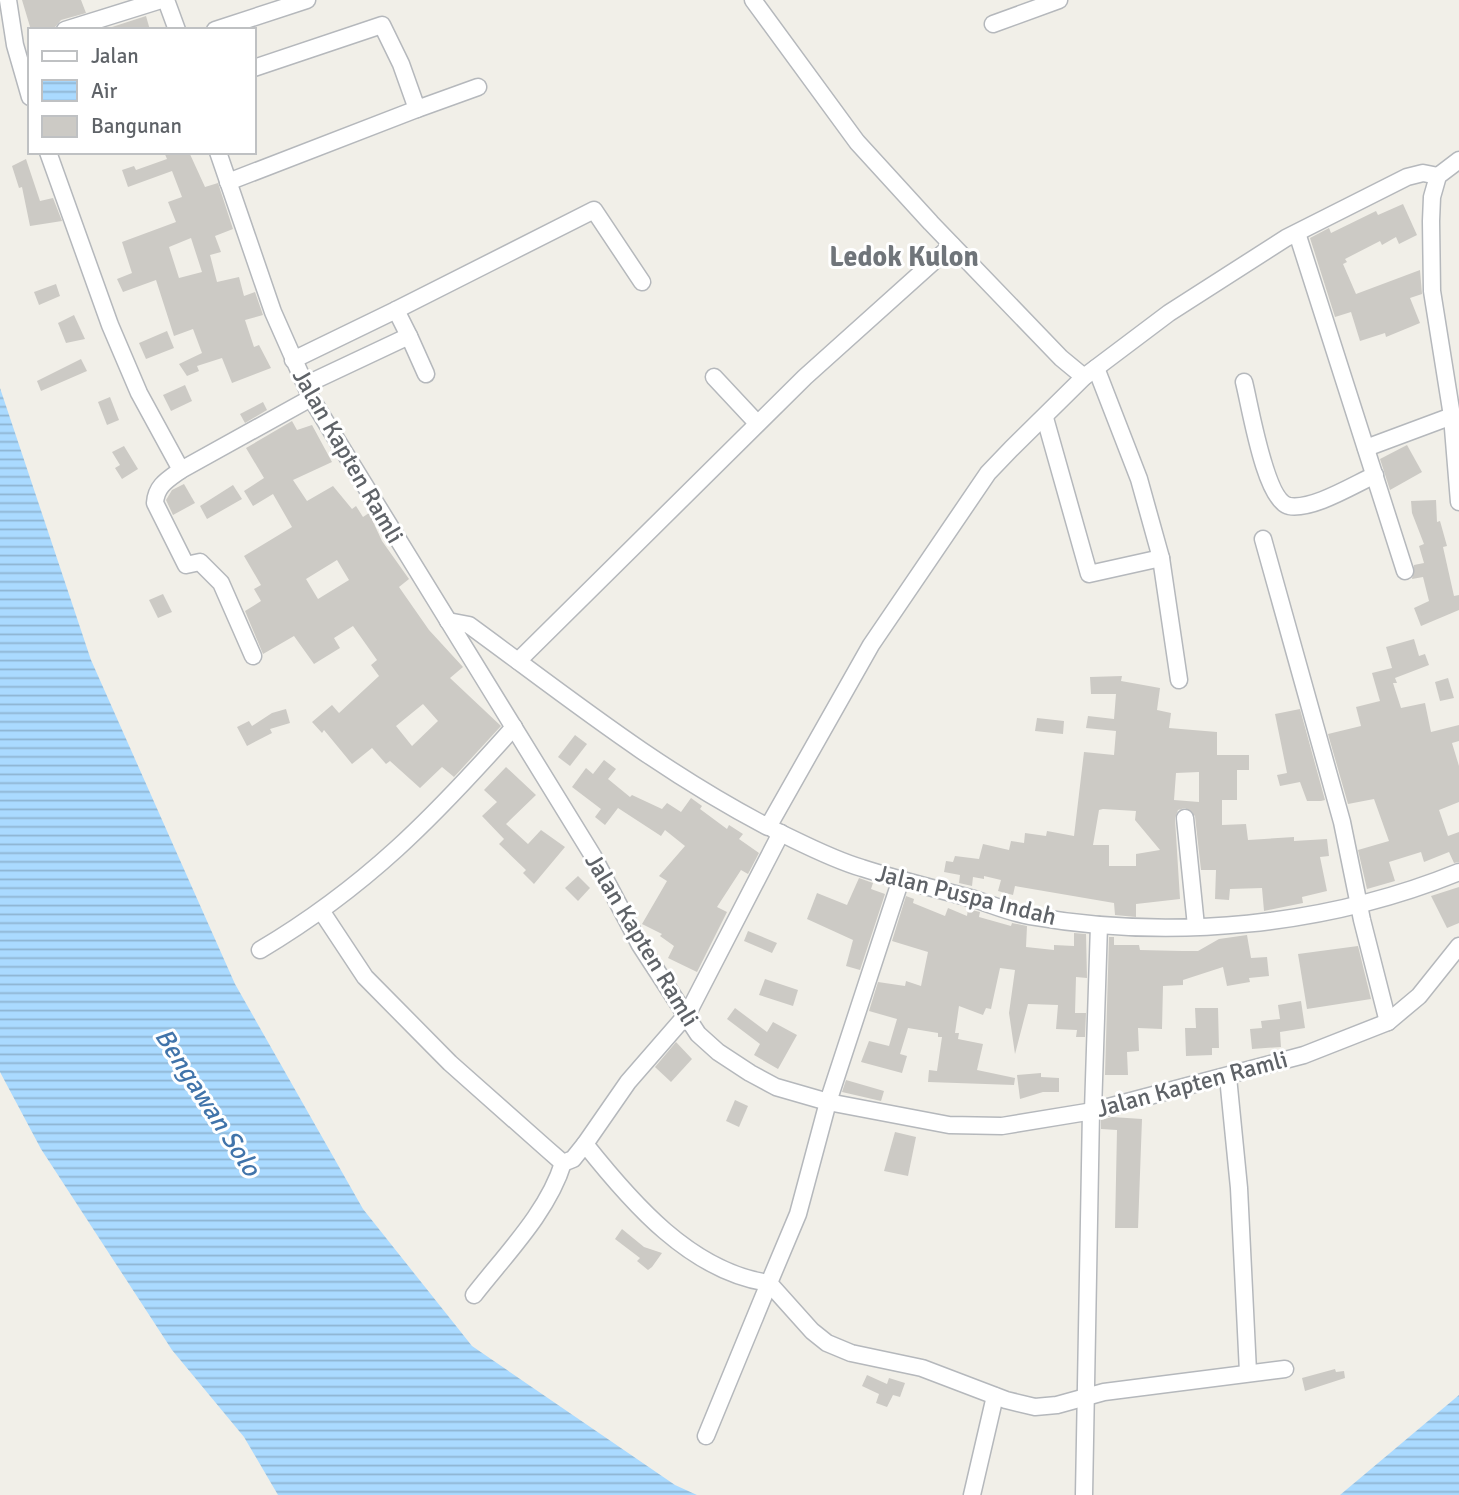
<svg xmlns="http://www.w3.org/2000/svg" width="1459" height="1495" viewBox="0 0 1459 1495" font-family="Signika,sans-serif">
<style>
.water{fill:url(#water-rules)}
.building{fill:#cccac5;fill-rule:evenodd}
.lines{fill:none;stroke-linecap:round;stroke-linejoin:round}
.minor-casing{stroke:#b5b8bc;stroke-width:19}
.minor{stroke:#fff;stroke-width:16}
.labels{text-anchor:middle;stroke-width:6;stroke-linejoin:round;paint-order:stroke}
.street-label{font-size:24px;fill:#5f6368;stroke:#fff}
.water-label{font-size:26px;font-style:italic;fill:#4174aa;stroke:#fff}
.quarter-label{font-size:28px;font-weight:bold;fill:#70757a;stroke:#fff}
</style>
<defs>
<pattern id="water-rules" width="6" height="5" patternUnits="userSpaceOnUse" patternTransform="scale(1.75)"><rect width="6" height="5" fill="#aadaff"/><path d="M0 2.5h6" fill="none" stroke="#8eb4d2"/></pattern>
</defs>
<rect width="100%" height="100%" fill="#f1efe8"/>
<!-- water -->
<g class="water">
<polygon points="0,388 91,660 235,984 363,1209 472,1346 675,1485 697,1495 278,1495 244,1437 172,1350 41,1149 0,1072"/>
<polygon points="1459,1395 1459,1495 1340,1495"/>
</g>
<!-- building -->
<g class="building">
<polygon points="22,0 81,0 86,13 61,20 55,27 31,30"/>
<polygon points="146,16 150,30 112,30 112,27"/>
<path d="M 164,152 L 189,152 L 205,187 L 218,183 L 233,229 L 215,236 L 221,252 L 210,255 L 217,282 L 239,277 L 244,296 L 255,292 L 263,315 L 245,320 L 254,347 L 259,345 L 271,368 L 232,383 L 222,358 L 197,366 L 199,371 L 187,376 L 179,364 L 202,353 L 193,329 L 174,336 L 156,280 L 123,292 L 117,279 L 132,273 L 122,242 L 176,222 L 168,202 L 182,197 L 172,171 L 128,187 L 122,170 L 134,166 L 136,170 L 167,159 ZM 191,238 L 202,272 L 179,278 L 169,247 Z"/>
<polygon points="26,159 40,201 53,198 62,221 30,226 22,187 19,188 12,166"/>
<polygon points="1403,204 1417,235 1399,244 1396,237 1382,245 1380,241 1345,259 1347,262 1343,264 1356,294 1420,270 1422,294 1410,298 1420,323 1386,337 1385,333 1360,341 1351,312 1335,317 1310,238 1329,228 1331,233 1376,211 1378,215"/>
<polygon points="56,284 60,296 39,305 34,292"/>
<polygon points="74,315 85,339 66,343 58,323"/>
<polygon points="167,331 174,348 146,359 139,343"/>
<polygon points="81,359 87,371 41,391 37,381"/>
<polygon points="185,385 192,401 171,411 163,395"/>
<polygon points="110,397 119,420 107,425 98,402"/>
<polygon points="263,402 267,410 245,423 240,414"/>
<path d="M 292,421 L 297,430 L 312,425 L 332,462 L 293,480 L 307,501 L 333,486 L 352,509 L 356,506 L 363,517 L 369,513 L 382,541 L 409,579 L 399,587 L 429,630 L 463,667 L 450,678 L 501,726 L 454,777 L 442,767 L 420,788 L 390,761 L 386,764 L 372,748 L 352,764 L 324,730 L 322,733 L 312,722 L 332,705 L 339,713 L 379,676 L 371,665 L 377,660 L 353,626 L 334,638 L 340,648 L 314,664 L 294,636 L 263,654 L 245,611 L 261,601 L 254,589 L 261,585 L 244,556 L 292,527 L 273,494 L 253,506 L 244,491 L 264,478 L 246,448 ZM 337,560 L 349,580 L 318,599 L 306,579 ZM 423,704 L 438,721 L 412,746 L 396,726 Z"/>
<polygon points="1407,445 1422,472 1390,490 1380,459"/>
<polygon points="124,446 138,469 122,479 115,468 120,465 112,452"/>
<polygon points="184,484 195,503 173,515 166,500 172,490"/>
<polygon points="233,485 242,499 207,519 200,506"/>
<polygon points="1436,500 1437,522 1440,521 1447,546 1443,547 1454,596 1459,595 1459,610 1421,626 1414,608 1429,601 1423,577 1412,579 1414,565 1424,563 1419,546 1424,544 1412,513 1411,501"/>
<polygon points="163,594 172,612 158,618 149,600"/>
<polygon points="1414,639 1419,656 1425,654 1429,665 1395,678 1397,683 1393,683 1401,708 1425,703 1431,732 1459,725 1459,741 1452,743 1459,766 1459,802 1439,810 1448,836 1459,832 1459,862 1454,863 1449,852 1424,862 1421,852 1389,862 1395,881 1367,889 1358,850 1389,841 1374,799 1348,804 1328,734 1361,726 1356,707 1380,701 1372,673 1392,668 1386,647"/>
<path d="M 1122,676 L 1121,681 L 1160,688 L 1157,710 L 1171,713 L 1169,728 L 1217,732 L 1217,755 L 1249,755 L 1249,770 L 1237,770 L 1237,800 L 1222,800 L 1222,825 L 1246,824 L 1248,840 L 1294,837 L 1294,841 L 1327,839 L 1329,856 L 1320,857 L 1327,891 L 1302,897 L 1303,903 L 1264,911 L 1262,888 L 1230,889 L 1229,900 L 1215,899 L 1216,870 L 1201,870 L 1195,816 L 1185,808 L 1178,810 L 1175,819 L 1180,899 L 1136,904 L 1136,917 L 1115,915 L 1114,903 L 1015,886 L 1013,895 L 998,891 L 1001,880 L 984,876 L 984,879 L 973,877 L 972,886 L 959,883 L 960,875 L 944,872 L 946,861 L 953,862 L 955,856 L 979,859 L 983,844 L 1009,850 L 1011,841 L 1024,843 L 1025,833 L 1046,836 L 1047,831 L 1074,836 L 1084,752 L 1114,755 L 1116,731 L 1086,728 L 1088,716 L 1114,719 L 1116,694 L 1091,694 L 1090,677 ZM 1199,772 L 1199,802 L 1174,800 L 1176,773 ZM 1103,809 L 1136,811 L 1135,820 L 1160,850 L 1136,854 L 1136,866 L 1109,866 L 1109,845 L 1093,845 L 1099,810 Z"/>
<polygon points="1448,678 1454,698 1440,701 1435,682"/>
<polygon points="286,709 290,723 270,729 272,733 247,746 237,727 249,721 252,726 272,713"/>
<polygon points="1300,709 1325,800 1321,801 1307,801 1300,782 1280,786 1277,775 1287,773 1275,714"/>
<polygon points="1037,718 1064,721 1063,734 1035,731"/>
<polygon points="575,735 587,744 570,766 558,757"/>
<polygon points="604,760 616,769 608,779 630,797 632,795 662,809 667,803 681,812 691,798 702,806 700,809 727,829 729,825 743,834 739,839 759,853 748,874 741,870 717,907 727,912 697,972 668,958 674,946 660,936 662,934 642,924 667,881 659,876 685,846 665,830 661,836 618,808 605,825 595,817 601,809 572,787 586,768 593,774"/>
<polygon points="506,767 536,795 506,824 528,844 541,830 565,847 534,884 523,873 526,870 499,844 504,839 482,816 497,802 484,790"/>
<polygon points="578,876 590,888 578,901 565,888"/>
<polygon points="859,878 873,883 871,889 885,894 860,970 846,966 853,940 807,919 817,893 847,905"/>
<polygon points="1459,887 1459,923 1447,928 1431,896"/>
<polygon points="906,896 914,899 913,903 945,916 948,908 967,916 968,909 980,912 979,917 1011,926 1012,923 1027,926 1026,947 1054,950 1054,945 1074,946 1074,933 1086,934 1087,978 1076,977 1075,1013 1086,1013 1085,1037 1076,1037 1077,1030 1056,1029 1058,1005 1028,1004 1015,1054 1009,1013 1015,970 1000,968 991,1009 986,1008 983,1015 959,1006 955,1033 959,1033 958,1039 983,1044 977,1070 1015,1078 1014,1085 928,1082 929,1070 937,1071 942,1037 938,1037 938,1033 908,1028 900,1054 907,1056 902,1073 861,1062 869,1041 889,1046 897,1019 869,1011 878,982 905,986 906,981 921,986 928,952 892,941"/>
<polygon points="748,931 777,943 772,953 744,941"/>
<polygon points="1247,935 1251,958 1267,957 1269,976 1249,978 1250,982 1227,986 1223,967 1183,980 1183,985 1163,986 1162,1029 1138,1028 1139,1051 1127,1052 1128,1075 1105,1075 1109,937 1114,937 1114,945 1139,945 1140,950 1182,951 1198,951 1219,939"/>
<polygon points="1358,946 1371,999 1307,1009 1298,954"/>
<polygon points="765,979 798,990 793,1006 759,995"/>
<polygon points="1301,1001 1305,1028 1280,1032 1281,1047 1252,1049 1250,1029 1262,1028 1261,1021 1280,1019 1278,1005"/>
<polygon points="735,1008 767,1032 773,1022 797,1035 778,1069 754,1055 760,1044 727,1019"/>
<polygon points="1195,1008 1218,1008 1219,1048 1212,1048 1212,1055 1186,1056 1185,1028 1196,1028"/>
<polygon points="676,1042 692,1059 671,1082 655,1067"/>
<polygon points="1041,1073 1041,1077 1059,1078 1059,1092 1043,1092 1020,1099 1017,1075"/>
<polygon points="846,1080 884,1091 881,1101 842,1092"/>
<polygon points="735,1100 748,1106 739,1127 726,1121"/>
<polygon points="1112,1117 1142,1119 1138,1228 1115,1228 1117,1130 1101,1129 1101,1120"/>
<polygon points="895,1132 916,1137 908,1176 884,1171"/>
<polygon points="622,1229 644,1247 662,1253 652,1267 648,1270 637,1261 640,1258 615,1239"/>
<polygon points="1335,1369 1336,1372 1344,1371 1345,1378 1305,1391 1302,1378"/>
<polygon points="867,1375 887,1384 889,1378 905,1383 900,1397 893,1395 887,1407 876,1403 879,1394 862,1386"/>
</g>
<g class="lines">
<defs>
<g id="minor">
<polyline points="8,0 15,45 30,97"/>
<polyline points="166,0 177,30"/>
<polyline points="753,0 857,142 931,223 1061,358 1084,377"/>
<polyline points="993,24 1059,0"/>
<polyline points="65,30 161,0"/>
<polyline points="215,30 307,0"/>
<polyline points="254,68 382,25 401,64 417,109 478,87"/>
<polyline points="48,152 110,325 139,393 181,470"/>
<polyline points="218,152 273,312 311,398 593,856 640,945 698,1034 718,1052 750,1073 776,1087 828,1102 949,1125 1002,1126 1093,1111 1304,1055 1388,1022 1419,996 1459,946"/>
<polyline points="1459,160 1438,176 1432,197 1431,221 1432,291 1452,416 1459,502"/>
<polyline points="228,182 417,109"/>
<polyline points="1297,233 1405,571"/>
<polyline points="396,310 594,210 642,282"/>
<polyline points="409,336 426,374"/>
<polyline points="293,360 396,310 409,336 305,385"/>
<polyline points="1096,368 1139,479 1161,558 1179,680"/>
<polyline points="714,377 757,423"/>
<path d="M 1244,382 C 1250,405 1265,501 1289,506 C 1313,510 1353,485 1375,475"/>
<polyline points="1045,418 1089,574 1161,558"/>
<polyline points="1366,448 1452,416"/>
<polyline points="1263,539 1342,822 1362,920 1388,1022"/>
<path d="M 448,621 L 469,625 C 569,698 657,769 768,827 L 871,645 L 988,473 L 1011,449 L 1084,377 L 1169,313 L 1286,238 L 1407,177 L 1423,173 L 1438,176"/>
<path d="M 253,656 L 221,583 L 200,562 L 186,565 L 155,503 C 156,486 167,480 181,470 L 311,398"/>
<polyline points="518,661 805,377 952,245"/>
<polyline points="1185,818 1196,926"/>
<path d="M 774,830 C 802,843 831,859 862,868 C 899,880 937,889 974,899 C 993,905 1011,913 1030,916 C 1172,941 1326,926 1459,872"/>
<polyline points="901,879 828,1102 798,1214 769,1283 812,1331 827,1343 851,1353 922,1368 1006,1400 1035,1407 1057,1405 1104,1392 1285,1369"/>
<polyline points="322,912 365,977 450,1063 547,1149 563,1163 573,1159 585,1144"/>
<path d="M 260,950 C 366,887 433,818 514,727"/>
<polyline points="1228,1077 1239,1188 1248,1372"/>
<polyline points="1093,1111 1099,925"/>
<path d="M 474,1295 C 505,1255 548,1212 563,1163"/>
<path d="M 706,1436 L 769,1283 C 691,1272 631,1202 585,1144 L 628,1082 L 688,1013 L 781,833"/>
<polyline points="972,1495 995,1396"/>
<polyline points="1084,1495 1091,1111"/>
</g>
</defs>
<!-- minor casing -->
<use href="#minor" class="minor-casing"/>
<!-- minor -->
<use href="#minor" class="minor"/>
</g>
<g class="labels">
<!-- street labels -->
<g class="street-label">
<text transform="translate(348 456) rotate(60)" y="8">Jalan Kapten Ramli</text>
<text transform="translate(966 895) rotate(14)" y="8">Jalan Puspa Indah</text>
<text transform="translate(642 940) rotate(59)" y="8">Jalan Kapten Ramli</text>
<text transform="translate(1192 1084) rotate(-15)" y="8">Jalan Kapten Ramli</text>
</g>
<!-- water labels -->
<g class="water-label">
<text transform="translate(208 1102) rotate(57)" y="9">Bengawan Solo</text>
</g>
<!-- quarter labels -->
<g class="quarter-label">
<text x="904" y="266">Ledok Kulon</text>
</g>
</g>
<!-- legend -->
<rect x="28" y="28" width="228" height="126" fill="#ffffff" stroke="#bfc1c3" stroke-width="2"/>
<rect x="42" y="51" width="35" height="10" fill="#ffffff" stroke="#bfc1c3" stroke-width="2"/>
<text x="91" y="63" font-size="21" fill="#5f6368">Jalan</text>
<rect x="42" y="80" width="35" height="21" fill="url(#water-rules)" stroke="#bfc1c3" stroke-width="2"/>
<text x="91" y="98" font-size="21" fill="#5f6368">Air</text>
<rect x="42" y="116" width="35" height="21" fill="#cccac5" stroke="#bfc1c3" stroke-width="2"/>
<text x="91" y="133" font-size="21" fill="#5f6368">Bangunan</text>
</svg>
